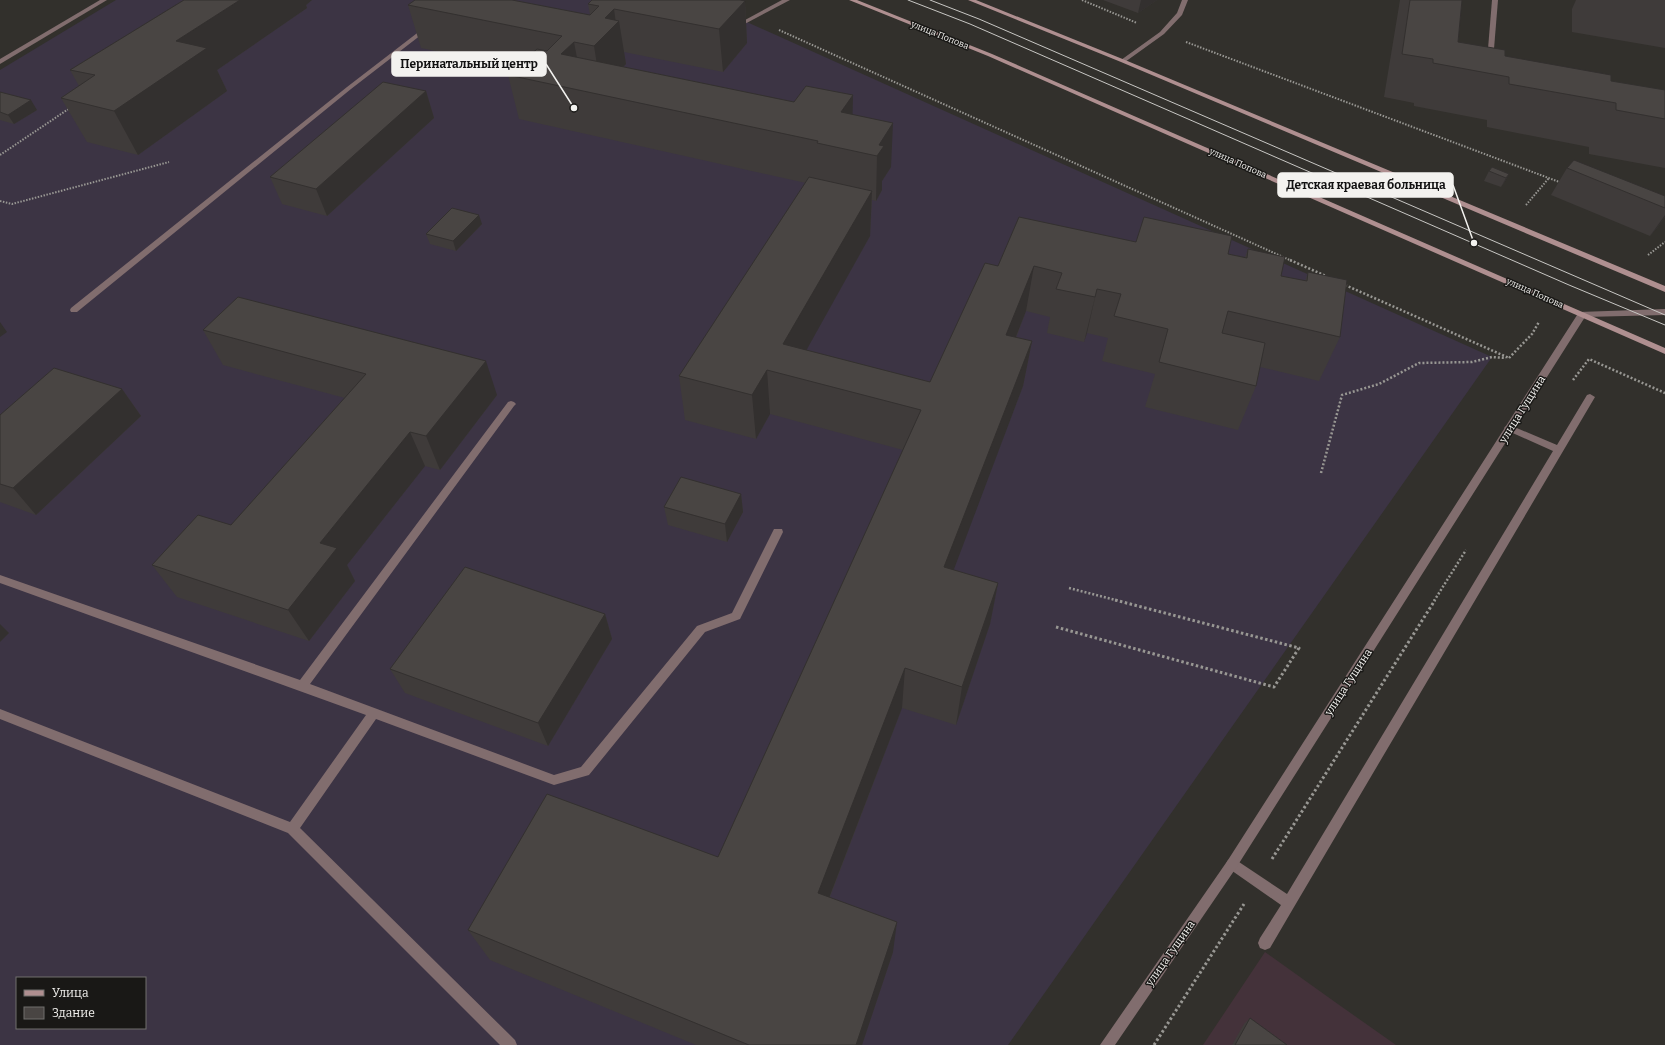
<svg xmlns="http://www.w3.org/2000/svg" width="1665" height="1045" viewBox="0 0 1665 1045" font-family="Bitter,serif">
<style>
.industrial{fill:#44323a}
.medical{fill:#3c3444;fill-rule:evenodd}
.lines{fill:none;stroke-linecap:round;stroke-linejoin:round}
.path-far2{stroke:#989793;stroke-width:2;stroke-dasharray:1.5 1.5;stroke-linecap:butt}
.path-far1{stroke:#989793;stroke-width:2.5;stroke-dasharray:2 2;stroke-linecap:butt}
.path{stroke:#989793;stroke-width:3;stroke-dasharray:2.5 2.5;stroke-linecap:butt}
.lane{fill:#816d6e;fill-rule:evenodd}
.street{fill:#816d6e;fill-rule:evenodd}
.secondary{fill:#af8f90;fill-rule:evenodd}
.tram{stroke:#c8c7c4;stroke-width:1}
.wall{fill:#3f3b3a}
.shaded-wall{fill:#33302f}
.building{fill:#494543;stroke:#33302f}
.labels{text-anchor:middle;stroke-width:3;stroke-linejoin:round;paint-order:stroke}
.far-street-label{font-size:9px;fill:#f3f2ef;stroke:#191816}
.street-label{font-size:11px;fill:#f3f2ef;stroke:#191816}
.leader{fill:none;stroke:#f3f2ef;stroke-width:1.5}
.callout-dot{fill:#f3f2ef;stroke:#191816;stroke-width:1.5}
.callout{fill:#f3f2ef;stroke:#f3f2ef;stroke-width:1.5}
.callout-label{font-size:12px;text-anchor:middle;font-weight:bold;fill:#111}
</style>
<rect width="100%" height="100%" fill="#32302c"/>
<!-- industrial -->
<polygon class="industrial" points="1265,952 1335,1002 1396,1045 1203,1045"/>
<!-- medical -->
<path class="medical" d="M 116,0 L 698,0 L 1492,357 L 1008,1045 L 0,1045 L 0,70 ZM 17,978 L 145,978 L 145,1028 L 17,1028 Z"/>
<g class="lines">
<!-- path-far2 -->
<g class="path-far2">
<polyline points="1082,0 1137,23"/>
<polyline points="779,30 1292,261"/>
<polyline points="1186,42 1562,183"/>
<polyline points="0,155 70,108"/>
<polyline points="0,201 12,204 169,162"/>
<polyline points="1526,205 1549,178"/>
<polyline points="1648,255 1665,242"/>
</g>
<!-- path-far1 -->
<g class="path-far1">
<polyline points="1290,260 1326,276"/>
<polyline points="1345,285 1509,358"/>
<polyline points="1509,358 1532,334 1539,322"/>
<polyline points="1573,380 1589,359 1665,393"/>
<polyline points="1321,473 1342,395 1379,384 1419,363 1472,362 1492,357 1506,358"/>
<polyline points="1069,588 1119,601"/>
<polyline points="1434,601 1466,550"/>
</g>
<!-- path -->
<g class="path">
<polyline points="1056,627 1274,687 1299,648 1115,600"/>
<polyline points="1272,859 1435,600"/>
<polyline points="1154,1045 1244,904"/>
</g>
<!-- lane -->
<g class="lane">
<polygon points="782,0 790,0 739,27 734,26"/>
<polygon points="1182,0 1188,0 1182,15 1164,34 1125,62 1121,62 1121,60 1160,32 1177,13"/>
<polygon points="1492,0 1498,0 1493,61 1490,63 1487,61"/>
<polygon points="425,27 430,28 351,89 77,312 71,312 70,310 71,308 347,87"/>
<polygon points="1590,394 1595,397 1294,907 1270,948 1265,950 1260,948 1258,943 1260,938 1281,905 1228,868 1226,864 1228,860 1232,858 1236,860 1287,894 1553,451 1506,430 1504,428 1506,426 1512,426 1557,445 1587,395"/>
<polygon points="511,401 514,402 516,404 514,406 310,684 554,775 581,767 697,626 732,613 774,529 782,529 783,532 740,619 705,632 589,775 554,785 376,719 300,828 515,1040 517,1045 500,1045 288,833 0,719 0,709 290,822 366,715 0,583 0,575 300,680 508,402"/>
</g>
<!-- street -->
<g class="street">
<polygon points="100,0 107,0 0,64 0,59"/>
<polygon points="1665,309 1665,315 1585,317 1236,868 1115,1045 1100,1045 1228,860 1579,312"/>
</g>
<!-- secondary -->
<g class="secondary">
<polygon points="849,0 857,0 992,54 1665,348 1665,354 988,56"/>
<polygon points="968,0 976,0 1125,60 1665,286 1665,292 1121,62"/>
</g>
<!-- tram -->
<g class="tram">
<polyline points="908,0 970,24 1569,285 1665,325"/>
<polyline points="930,0 979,19 1665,315"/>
</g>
</g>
<!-- wall -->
<g class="wall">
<polygon points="184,0 312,0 306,5 307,8 217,70 227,91 138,155 87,142 61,98 79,86 70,70"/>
<polygon points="1103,0 1157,0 1138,13"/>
<polygon points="1400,0 1462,0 1458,42 1505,56 1611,81 1665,90 1665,168 1589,154 1589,147 1487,127 1487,120 1414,106 1414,103 1384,97"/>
<polygon points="1576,0 1665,0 1665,48 1572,32 1572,9"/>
<polygon points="745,1 747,43 723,72 624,52 626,64 623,67 852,114 891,167 882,181 882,190 876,201 872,200 870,236 806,350 930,382 998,266 1136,242 1228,254 1245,257 1248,249 1281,276 1305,281 1308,272 1340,337 1319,381 1260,367 1256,386 1238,430 1145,407 1155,374 1102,361 1108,338 1087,333 1084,342 1047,333 1050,317 1026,311 1016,338 1032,341 1023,386 953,570 998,583 990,624 956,725 902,708 830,897 893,952 862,1045 696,1045 490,960 468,930 718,857 903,450 770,414 756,439 685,420 679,376 806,183 519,119 508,75 516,68 421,48 408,5 590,15 588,4"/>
<polygon points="426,91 434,118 327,216 282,204 270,177"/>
<polygon points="0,92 37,110 14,124 0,120"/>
<polygon points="1567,168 1665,196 1665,217 1657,228 1650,236 1551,195"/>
<polygon points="1489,171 1509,174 1504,183 1501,187 1484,181"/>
<polygon points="482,224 456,251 430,244 426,234"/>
<polygon points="203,330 497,395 440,470 425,466 347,565 355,581 309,641 177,597 152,565 231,525 345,398 223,365"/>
<polygon points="122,389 141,416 36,515 0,502 0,415"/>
<polygon points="741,494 743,512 727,542 668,525 664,507"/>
<polygon points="605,614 612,639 548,746 405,693 390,669"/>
<polygon points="1250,1018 1287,1045 1232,1045 1244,1024"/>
</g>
<!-- shaded-wall -->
<g class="shaded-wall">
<polygon points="240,0 312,0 306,5 307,8 217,70 227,91 138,155 114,111 176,41"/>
<polygon points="1141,0 1157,0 1138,13"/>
<polygon points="745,1 747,43 723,72 719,29"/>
<polygon points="614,9 616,24 619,21 626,64 601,90 594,46 605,18"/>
<polygon points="574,42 582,85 561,54"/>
<polygon points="426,91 434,118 327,216 316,189"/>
<polygon points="853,95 852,139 841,112"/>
<polygon points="31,100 37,110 14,124 8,115"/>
<polygon points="893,123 891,167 882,181 882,190 876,201 877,156 879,145"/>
<polygon points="1509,174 1504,183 1501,187 1506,178"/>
<polygon points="872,191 870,236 792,376 783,344"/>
<polygon points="479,215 482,224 456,251 453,241"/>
<polygon points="1665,215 1665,217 1657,228 1650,236"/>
<polygon points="1034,266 1026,311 999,380 1006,335"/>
<polygon points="1097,289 1087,333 1084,342 1095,297"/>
<polygon points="0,322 7,332 0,337"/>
<polygon points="1032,341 1023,386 939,609 944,567"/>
<polygon points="486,361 497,395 440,470 426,436"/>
<polygon points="767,370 770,414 756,439 752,395"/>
<polygon points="122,389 141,416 36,515 13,488"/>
<polygon points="410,432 425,466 347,565 355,581 309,641 288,610 320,543"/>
<polygon points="741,494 743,512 727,542 725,524"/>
<polygon points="998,583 990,624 956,725 962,687"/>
<polygon points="605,614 612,639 548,746 538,723"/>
<polygon points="0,624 9,633 0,642"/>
<polygon points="905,668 902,708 819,924 818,893"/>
<polygon points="897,922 893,952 862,1045 856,1045"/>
</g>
<!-- building -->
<g class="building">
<polygon points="184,0 240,0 176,41 207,48 114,111 61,98 95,75 70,70"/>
<polygon points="415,0 512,0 590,15 599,6 588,4 592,0 740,0 745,1 719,29 614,9 605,18 619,21 594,46 574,42 561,54 794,102 806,86 853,95 841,112 893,123 879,145 884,146 877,156 817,143 818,141 508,75 537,49 547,51 562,36 408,5"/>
<polygon points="1410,0 1462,0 1458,42 1505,50 1505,56 1611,75 1611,81 1665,90 1665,119 1616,110 1616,103 1509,84 1509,77 1433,63 1433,59 1402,54"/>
<polygon points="383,82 426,91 316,189 270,177"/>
<polygon points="0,92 31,100 8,115 0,112"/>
<polygon points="1574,160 1665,196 1665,208 1567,168"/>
<polygon points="1492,167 1509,174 1506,178 1489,171"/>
<polygon points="809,177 872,191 783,344 930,382 985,263 998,266 1019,217 1136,242 1144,217 1232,236 1228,254 1247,258 1248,249 1285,257 1281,276 1307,281 1308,272 1347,280 1340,337 1228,311 1222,333 1265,343 1256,386 1159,362 1168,329 1114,316 1121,294 1097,289 1095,297 1056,289 1062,273 1034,266 1006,335 1032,341 944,567 998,583 962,687 905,668 818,893 897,922 856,1045 749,1045 468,930 547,794 718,857 921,410 767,370 752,395 679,376"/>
<polygon points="452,208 479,215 453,241 426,234"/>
<polygon points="238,297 486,361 426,436 410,432 320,543 337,548 288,610 152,565 198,515 231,525 366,374 203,330"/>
<polygon points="54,368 122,389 13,488 0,484 0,415"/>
<polygon points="681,477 741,494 725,524 664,507"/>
<polygon points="465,567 605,614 538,723 390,669"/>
<polygon points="1250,1018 1287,1045 1235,1045"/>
</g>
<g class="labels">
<!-- far-street labels -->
<g class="far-street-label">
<text transform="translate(940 35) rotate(22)" y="3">улица Попова</text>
<text transform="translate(1238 163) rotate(24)" y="3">улица Попова</text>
<text transform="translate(1535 293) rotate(24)" y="3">улица Попова</text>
</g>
<!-- street labels -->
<g class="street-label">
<text transform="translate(1522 409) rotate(-58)" y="4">улица Гущина</text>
<text transform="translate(1348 682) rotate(-57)" y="4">улица Гущина</text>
<text transform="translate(1170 953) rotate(-55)" y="4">улица Гущина</text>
</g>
</g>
<!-- callouts -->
<path class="leader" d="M574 108L546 64M1474 243L1453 185"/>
<g class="callout-dot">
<circle cx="574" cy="108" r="4"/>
<circle cx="1474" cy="243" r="4"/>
</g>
<g class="callout">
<rect x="392" y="52" width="154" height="24" rx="4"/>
<rect x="1278" y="173" width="175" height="24" rx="4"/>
</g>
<g class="callout-label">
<text x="469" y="68">Перинатальный центр</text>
<text x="1366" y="189">Детская краевая больница</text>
</g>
<!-- legend -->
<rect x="16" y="977" width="130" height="52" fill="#191816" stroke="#706f6d"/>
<rect x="24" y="990" width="20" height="6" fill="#af8f90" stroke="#706f6d"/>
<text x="52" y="997" font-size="12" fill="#f3f2ef">Улица</text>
<rect x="24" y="1007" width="20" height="12" fill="#494543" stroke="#706f6d"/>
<text x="52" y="1017" font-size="12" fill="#f3f2ef">Здание</text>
</svg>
